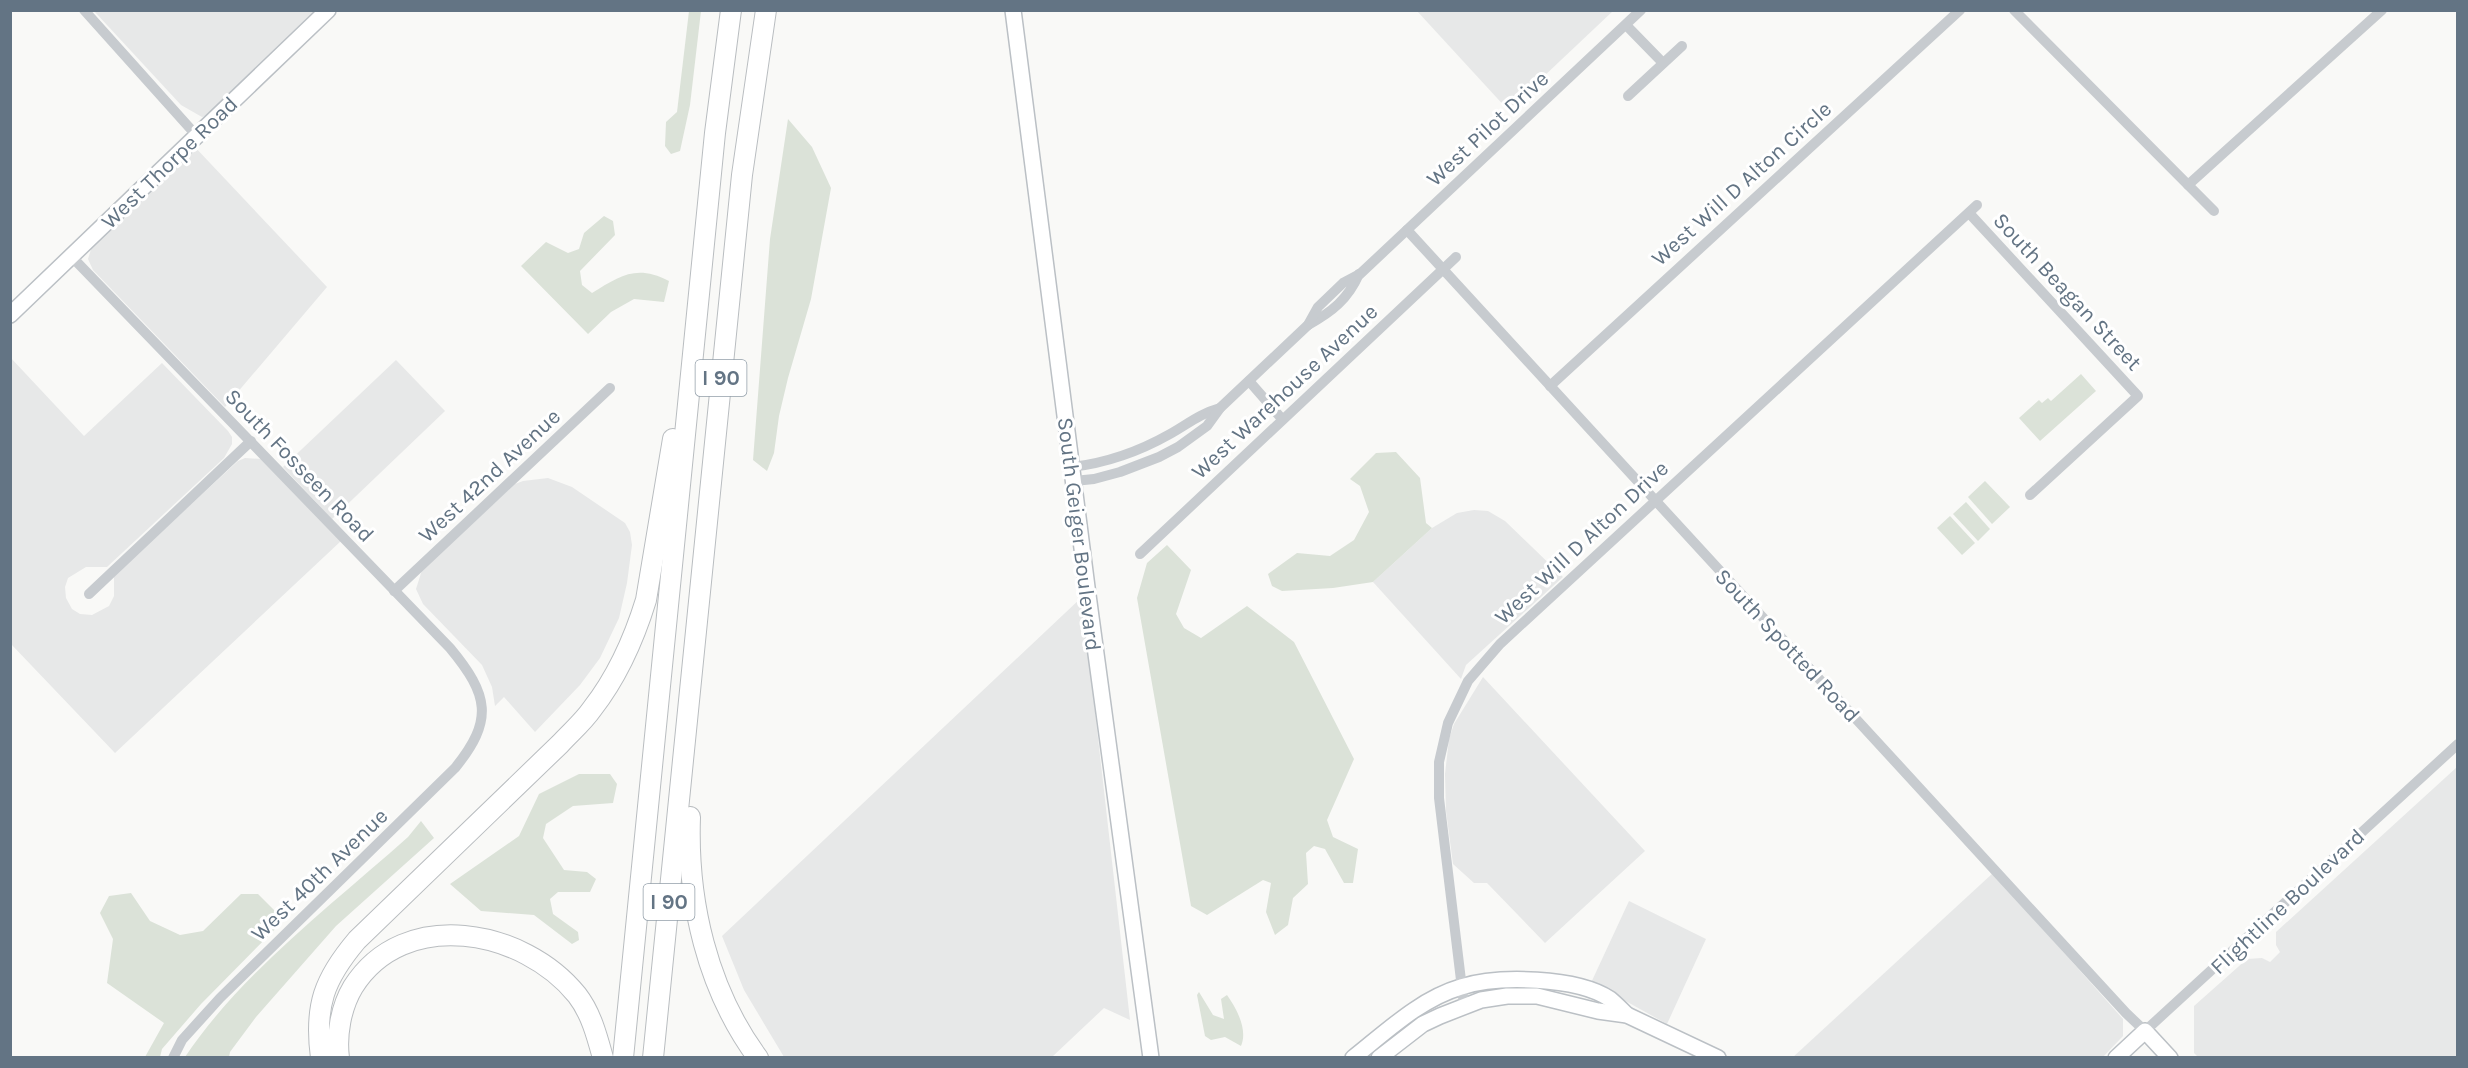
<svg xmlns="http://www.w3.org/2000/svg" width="2468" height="1068" viewBox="0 0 2468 1068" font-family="Karla,sans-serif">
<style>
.built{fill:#e7e8e8}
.green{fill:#dbe2d8}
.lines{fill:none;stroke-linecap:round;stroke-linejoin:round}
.secondary-casing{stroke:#bbc0c5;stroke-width:18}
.highway-casing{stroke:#b9bdc0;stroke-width:22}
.street{stroke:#c7cbcf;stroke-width:10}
.secondary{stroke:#fff;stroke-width:15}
.highway{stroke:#fff;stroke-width:20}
.labels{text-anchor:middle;stroke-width:6;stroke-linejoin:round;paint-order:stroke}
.shield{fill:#fff;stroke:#929ea9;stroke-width:1.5}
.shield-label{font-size:21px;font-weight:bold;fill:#637484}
.street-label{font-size:22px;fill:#637484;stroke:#fff}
</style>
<rect width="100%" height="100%" fill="#f9f9f7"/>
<!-- built -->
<g class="built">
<polygon points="317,10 318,12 209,115 202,117 181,105 94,11"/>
<polygon points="1417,11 1613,11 1508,110"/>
<polygon points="193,145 327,287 225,407 93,270 88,259 93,243"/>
<polygon points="10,357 84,436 162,363 228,431 232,437 232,444 224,458 107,567 86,567 68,578 65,587 66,598 72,609 80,614 92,615 109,606 114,596 114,577 122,568 238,461 245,458 262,459 341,541 115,753 11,644"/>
<polygon points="396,360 445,411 332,519 283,467"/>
<polygon points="548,478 572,487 625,523 630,532 632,545 627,583 619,618 600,658 580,685 535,732 504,697 495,706 492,687 482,665 423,604 416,589 422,570 515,484 523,481"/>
<polygon points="1474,510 1488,511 1505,521 1563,577 1466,665 1461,679 1373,582 1432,528 1457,513"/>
<polygon points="1082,597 1130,1020 1104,1008 1052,1057 784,1057 744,990 722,936"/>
<polygon points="1483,677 1645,851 1545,943 1487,883 1474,883 1453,864 1446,811 1445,774 1449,739 1454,724"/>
<polygon points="2457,767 2457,1057 2198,1057 2194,1053 2194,1006 2247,959 2262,958 2270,962 2280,952 2276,945 2276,932"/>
<polygon points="1993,873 2123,1019 2123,1036 2103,1057 1792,1058"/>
<polygon points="1629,901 1706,939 1667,1024 1613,994 1590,985"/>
</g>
<!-- green -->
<g class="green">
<polygon points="689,11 701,11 690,105 680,151 671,154 665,146 666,122 677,112"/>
<polygon points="788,119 812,147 831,188 811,299 788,378 779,416 774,453 767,471 753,460 770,239"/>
<path d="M 604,216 L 613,221 L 615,235 L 580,271 L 582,285 L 592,293 C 620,276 636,264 669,281 L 664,302 L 634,299 L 611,312 L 588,334 L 521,266 L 546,242 L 568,253 L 579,249 L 584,233 Z"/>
<polygon points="2081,374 2096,391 2040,441 2019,418 2039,400 2042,403 2048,398 2051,401"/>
<polygon points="1396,452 1420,478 1426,523 1432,528 1373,582 1333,588 1282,591 1272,586 1268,574 1297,553 1330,556 1354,540 1369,512 1360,486 1350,479 1376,453"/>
<polygon points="1985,481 2010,507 1992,524 1968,497"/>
<polygon points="1966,502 1990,529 1978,541 1953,514"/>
<polygon points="1950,516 1975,543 1962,555 1937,528"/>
<polygon points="1167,545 1191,570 1176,614 1184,628 1201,638 1247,606 1294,642 1354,759 1327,820 1333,837 1358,849 1353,883 1344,883 1325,849 1314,846 1306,853 1308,884 1293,898 1288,925 1275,935 1266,912 1271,883 1263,880 1207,915 1191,906 1137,598 1147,563"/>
<polygon points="579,774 610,774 617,784 613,803 573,806 546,824 543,838 564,870 587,872 596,879 590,892 558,892 550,899 553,914 578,932 579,940 572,944 534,915 481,911 450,884 519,836 539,794"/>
<path d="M 421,821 L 434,838 L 336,926 L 256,1017 L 230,1052 L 229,1057 L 185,1057 C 242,972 332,905 408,837 Z"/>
<polygon points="131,893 150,921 180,935 203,931 241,894 258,894 284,920 201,1004 162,1049 160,1057 145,1057 164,1023 107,983 113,939 100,913 109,896"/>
<path d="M 1199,992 L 1213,1015 L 1224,1019 L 1221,999 L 1227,995 C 1237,1009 1248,1030 1241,1046 L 1225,1037 L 1211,1040 L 1205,1036 L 1197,995 Z"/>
</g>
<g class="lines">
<defs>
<g id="secondary">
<polyline points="1013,10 1088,595 1151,1058"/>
<polyline points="10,315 328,10"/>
<path d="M 1353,1058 C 1386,1032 1420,999 1461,987 C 1498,975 1577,977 1610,999 C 1616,1004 1622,1010 1627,1015"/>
<polyline points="1379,1058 1423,1024 1440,1016 1481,1000 1507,996 1537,996 1598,1011 1627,1015 1718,1058"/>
<polyline points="2116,1058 2145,1031 2170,1058"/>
</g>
<g id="highway">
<path d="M 690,817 C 687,901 707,989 758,1058"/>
<path d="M 321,1058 C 314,1006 324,979 357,940 L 560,744 C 571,732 583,722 592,709 C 617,677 634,639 646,600 L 673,439"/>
<path d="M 339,1058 C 336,1035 341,1007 353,987 C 404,906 524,929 577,995 C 591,1013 597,1036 603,1058"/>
<polyline points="623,1058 715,133 731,10"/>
<polyline points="653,1058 742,175 766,10"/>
</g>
</defs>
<!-- secondary casing -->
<use href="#secondary" class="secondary-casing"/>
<!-- highway casing -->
<use href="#highway" class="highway-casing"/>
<!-- street -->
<g class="street">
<polyline points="84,10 196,135"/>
<polyline points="2014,10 2214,211"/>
<polyline points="1626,25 1663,63"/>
<polyline points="1628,96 1682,46"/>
<polyline points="2188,185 2382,10"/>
<polyline points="1969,213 2138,396 2030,495"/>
<polyline points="1407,230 2126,1013 2145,1031 2458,744"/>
<path d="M 71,256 L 450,648 C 489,695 494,720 455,768 L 220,998 L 182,1040 L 173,1058"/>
<path d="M 1308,325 C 1332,312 1348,299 1359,274"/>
<polyline points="1249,381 1282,419"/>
<polyline points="1550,386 1960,10"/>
<path d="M 1072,467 C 1106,463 1140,451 1170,434 C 1188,424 1199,414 1220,408"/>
<polyline points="1074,481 1094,479 1120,472 1159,457 1178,447 1207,426 1220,408 1308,325 1318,307 1343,283 1360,274 1641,10"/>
<polyline points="1140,554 1456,257"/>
<polyline points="394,591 610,388"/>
<polyline points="89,594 251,441"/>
<polyline points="1464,1005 1439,798 1439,762 1448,723 1468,681 1500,644 1977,205"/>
</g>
<!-- secondary -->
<use href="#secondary" class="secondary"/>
<!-- highway -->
<use href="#highway" class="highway"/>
</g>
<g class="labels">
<!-- shield labels -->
<g class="shield">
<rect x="695.5" y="360" width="51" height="36" rx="4.5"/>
<rect x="643.5" y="884" width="51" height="36" rx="4.5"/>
</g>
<g class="shield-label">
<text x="721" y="385">I 90</text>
<text x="669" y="909">I 90</text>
</g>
<!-- street labels -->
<g class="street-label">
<text transform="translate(1487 128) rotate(-43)" y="8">West Pilot Drive</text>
<text transform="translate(169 162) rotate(-44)" y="8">West Thorpe Road</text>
<text transform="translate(1741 183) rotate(-42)" y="8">West Will D Alton Circle</text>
<text transform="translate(2068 291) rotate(47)" y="8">South Beagan Street</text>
<text transform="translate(1284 391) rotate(-43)" y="8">West Warehouse Avenue</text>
<text transform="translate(300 465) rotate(46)" y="8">South Fosseen Road</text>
<text transform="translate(489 475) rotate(-43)" y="8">West 42nd Avenue</text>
<text transform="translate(1080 534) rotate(83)" y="8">South Geiger Boulevard</text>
<text transform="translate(1581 542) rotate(-43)" y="8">West Will D Alton Drive</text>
<text transform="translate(1788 645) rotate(47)" y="8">South Spotted Road</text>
<text transform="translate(319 874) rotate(-44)" y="8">West 40th Avenue</text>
<text transform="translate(2287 901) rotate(-43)" y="8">Flightline Boulevard</text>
</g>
</g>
<!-- border -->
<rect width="2468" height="1068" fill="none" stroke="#637484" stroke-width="24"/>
</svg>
